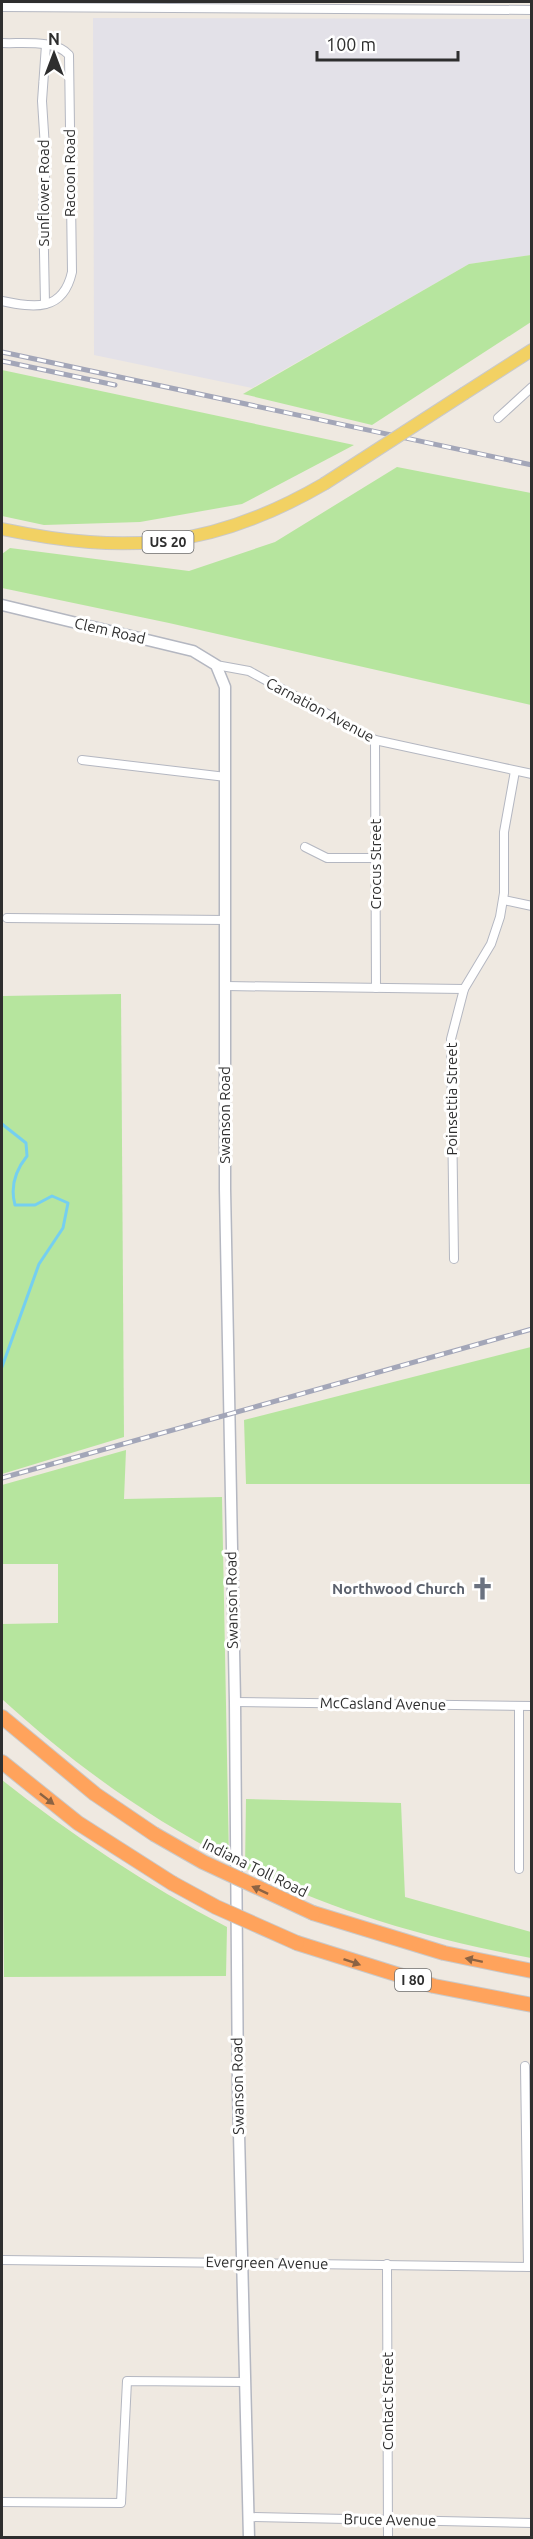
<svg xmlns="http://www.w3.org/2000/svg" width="533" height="2539" viewBox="0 0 533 2539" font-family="Ubuntu,sans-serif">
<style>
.industrial{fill:#e3e1e8}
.green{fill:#b6e59e}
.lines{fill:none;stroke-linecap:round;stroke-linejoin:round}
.stream{stroke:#75cff0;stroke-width:3}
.street-casing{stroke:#b4b7c1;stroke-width:10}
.secondary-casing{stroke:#b4b7c1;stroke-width:13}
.primary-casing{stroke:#c9c9c9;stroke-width:14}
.highway-casing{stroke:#c9c9c9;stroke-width:16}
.street{stroke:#fff;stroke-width:8}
.secondary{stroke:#fff;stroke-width:10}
.primary{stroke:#f2d163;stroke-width:12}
.highway{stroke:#ffa35c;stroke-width:14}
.rail-casing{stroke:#a3a6b8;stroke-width:5}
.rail{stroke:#fff;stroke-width:3;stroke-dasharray:9;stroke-linecap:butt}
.primary-bridge-casing{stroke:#c9c9c9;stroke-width:14;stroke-linecap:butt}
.highway-bridge-casing{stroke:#c9c9c9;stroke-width:16;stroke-linecap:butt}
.primary-bridge{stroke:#f2d163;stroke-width:12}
.highway-bridge{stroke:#ffa35c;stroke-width:14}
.oneway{fill:#8c6343}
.labels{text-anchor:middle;stroke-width:6;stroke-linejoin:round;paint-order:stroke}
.shield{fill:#fff;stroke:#6d6d6d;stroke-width:1.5}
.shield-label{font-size:14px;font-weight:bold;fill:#2e2e2e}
.street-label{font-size:15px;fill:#2e2e2e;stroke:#fff}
.worship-label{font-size:15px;font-weight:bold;fill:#5b616d;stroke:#fff;text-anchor:end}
</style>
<rect width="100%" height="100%" fill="#efe9e1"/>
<!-- industrial -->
<polygon class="industrial" points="93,18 531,19 531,255 469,264 252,388 94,355"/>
<!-- green -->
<g class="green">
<polygon points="531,255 531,322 372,425 243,394 469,264"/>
<polygon points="2,370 354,445 242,504 140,522 44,525 2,516"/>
<polygon points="397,467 531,493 531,705 169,623 2,588 2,554 10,548 189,571 275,542"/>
<polygon points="121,994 124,1437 2,1474 2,996"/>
<polygon points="531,1347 531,1484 246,1484 244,1420"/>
<path d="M 126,1450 L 124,1499 L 222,1497 L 229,1859 C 145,1816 71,1762 2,1699 L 2,1624 L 58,1623 L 58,1564 L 2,1564 L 2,1485 Z"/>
<path d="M 2,1780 C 73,1836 146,1885 227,1927 L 226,1976 L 4,1977 Z"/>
<path d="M 246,1799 L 401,1803 L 405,1897 L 531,1932 L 531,1958 C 432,1940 336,1912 245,1868 Z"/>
</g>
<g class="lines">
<!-- stream -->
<path class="stream" d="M 2,1124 L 26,1143 L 27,1156 C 15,1171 10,1187 15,1205 L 35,1205 L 52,1196 L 68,1203 L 63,1228 L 39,1264 L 2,1367"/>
<defs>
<g id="street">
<polyline points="2,7 532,10"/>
<path d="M 2,43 C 21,44 55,39 69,55 L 72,272 C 63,312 34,308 2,301"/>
<polyline points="45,304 43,201 46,164 42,101 46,45"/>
<polyline points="498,418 532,387"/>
<polyline points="216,665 249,671 375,740 532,774"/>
<polyline points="375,740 376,988"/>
<polyline points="82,760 226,777"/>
<polyline points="305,847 327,858 376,858"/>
<polyline points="504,900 532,906"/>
<polyline points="7,918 226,920"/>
<polyline points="226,986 464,989"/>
<polyline points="454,1259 451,1039 464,989 491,944 500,917 504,893 504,832 515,771"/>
<polyline points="235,1702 532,1706"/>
<polyline points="519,1706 519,1869"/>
<polyline points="525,2066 528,2267"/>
<polyline points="2,2260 532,2267"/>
<polyline points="387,2264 388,2538"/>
<polyline points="2,2502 121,2503 127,2381 244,2382"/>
<polyline points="249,2517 532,2523"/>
</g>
<polyline id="secondary" points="2,605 193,651 216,665 225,687 225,1189 235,1702 238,2093 249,2538"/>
<g id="primary">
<polyline points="465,393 532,350"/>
<path d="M 2,529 C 127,555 212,549 324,484"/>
</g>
<g id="highway">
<polyline points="2,1717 95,1794 154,1834"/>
<polyline points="2,1762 78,1823 172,1883"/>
<polyline points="313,1913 444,1953 532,1971"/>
<polyline points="297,1943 434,1986 532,2005"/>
</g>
</defs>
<!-- street casing -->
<use href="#street" class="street-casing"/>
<!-- secondary casing -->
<use href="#secondary" class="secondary-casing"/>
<!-- primary casing -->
<use href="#primary" class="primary-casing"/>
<!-- highway casing -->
<use href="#highway" class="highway-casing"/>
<!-- street -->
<use href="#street" class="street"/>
<!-- secondary -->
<use href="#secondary" class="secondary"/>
<!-- primary -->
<use href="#primary" class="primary"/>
<!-- highway -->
<use href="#highway" class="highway"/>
<defs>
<g id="rail">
<polyline points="2,352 532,465"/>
<polyline points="2,361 115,385"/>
<polyline points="2,1478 532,1329"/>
</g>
</defs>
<!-- rail casing -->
<use href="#rail" class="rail-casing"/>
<!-- rail -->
<use href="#rail" class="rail"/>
<defs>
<polyline id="primary-bridge" points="324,484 465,393"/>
<g id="highway-bridge">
<polyline points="154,1834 203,1862 313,1913"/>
<polyline points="172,1883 216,1907 297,1943"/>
</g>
</defs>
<!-- primary-bridge casing -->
<use href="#primary-bridge" class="primary-bridge-casing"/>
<!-- highway-bridge casing -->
<use href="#highway-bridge" class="highway-bridge-casing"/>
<!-- primary-bridge -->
<use href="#primary-bridge" class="primary-bridge"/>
<!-- highway-bridge -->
<use href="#highway-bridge" class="highway-bridge"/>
</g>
<!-- one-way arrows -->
<defs><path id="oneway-solid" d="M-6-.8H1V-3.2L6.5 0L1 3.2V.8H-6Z" transform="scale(1.5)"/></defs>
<g class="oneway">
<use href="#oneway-solid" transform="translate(47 1799) rotate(38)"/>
<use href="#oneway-solid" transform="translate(260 1890) rotate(-155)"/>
<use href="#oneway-solid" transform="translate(474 1960) rotate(-168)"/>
<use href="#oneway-solid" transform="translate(352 1962) rotate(19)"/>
</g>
<!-- icons -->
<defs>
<symbol id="church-bare" viewBox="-9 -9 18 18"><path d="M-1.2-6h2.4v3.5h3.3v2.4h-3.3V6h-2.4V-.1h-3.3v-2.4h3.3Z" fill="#6b7280" stroke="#fff" stroke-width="2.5" paint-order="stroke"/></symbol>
</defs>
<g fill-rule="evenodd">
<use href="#church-bare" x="466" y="1572" width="33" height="33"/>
</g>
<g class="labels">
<!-- shield labels -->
<g class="shield">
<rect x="142.5" y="531" width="51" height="22" rx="4.5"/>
<rect x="395" y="1969" width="36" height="22" rx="4.5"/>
</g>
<g class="shield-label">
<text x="168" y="547">US 20</text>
<text x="413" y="1985">I 80</text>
</g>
<!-- street labels -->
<g class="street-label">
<text transform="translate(70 173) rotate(-90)" y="5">Racoon Road</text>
<text transform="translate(44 193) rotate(-90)" y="5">Sunflower Road</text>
<text transform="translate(110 631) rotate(13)" y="5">Clem Road</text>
<text transform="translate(320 710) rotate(28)" y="5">Carnation Avenue</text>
<text transform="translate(376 864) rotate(-90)" y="5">Crocus Street</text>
<text transform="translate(452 1099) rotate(-90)" y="5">Poinsettia Street</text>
<text transform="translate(225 1115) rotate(-90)" y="5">Swanson Road</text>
<text transform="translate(232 1600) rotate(-91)" y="5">Swanson Road</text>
<text transform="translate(383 1704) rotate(1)" y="5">McCasland Avenue</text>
<text transform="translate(255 1868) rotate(26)" y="5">Indiana Toll Road</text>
<text transform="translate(238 2086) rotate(-91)" y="5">Swanson Road</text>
<text transform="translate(267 2263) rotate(1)" y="5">Evergreen Avenue</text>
<text transform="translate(388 2401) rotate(-90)" y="5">Contact Street</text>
<text transform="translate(390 2520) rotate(1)" y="5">Bruce Avenue</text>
</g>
<!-- worship labels -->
<g class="worship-label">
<text x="465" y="1594">Northwood Church</text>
</g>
</g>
<!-- border -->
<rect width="533" height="2539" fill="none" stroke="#2e2e2e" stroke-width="6"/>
<!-- north arrow -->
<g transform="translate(54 54)" stroke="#ffffff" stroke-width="4.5" paint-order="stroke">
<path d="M0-4.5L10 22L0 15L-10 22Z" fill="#2e2e2e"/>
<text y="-9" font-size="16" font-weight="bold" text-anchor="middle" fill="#2e2e2e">N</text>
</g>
<!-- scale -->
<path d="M317 51v9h141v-9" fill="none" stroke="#2e2e2e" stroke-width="3"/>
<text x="326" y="51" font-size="18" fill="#2e2e2e" stroke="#ffffff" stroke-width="4.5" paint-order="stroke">100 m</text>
</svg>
